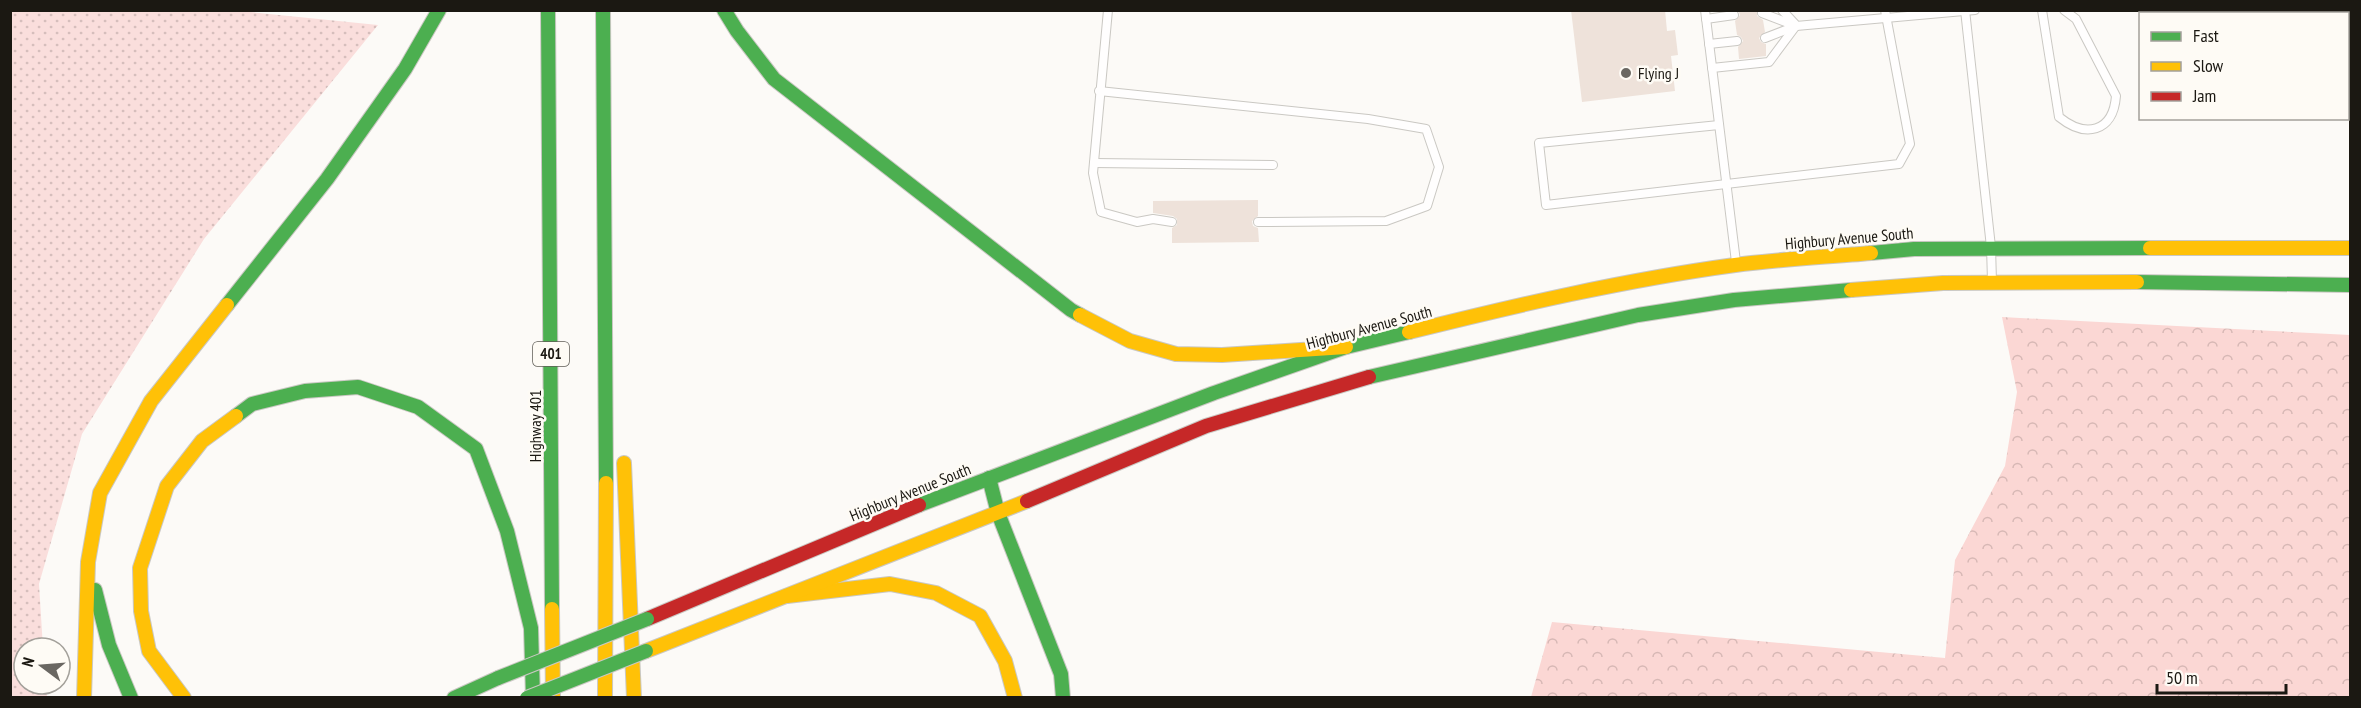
<svg xmlns="http://www.w3.org/2000/svg" width="2361" height="708" viewBox="0 0 2361 708" font-family="'PT Sans Narrow',sans-serif">
<style>
.grass{fill:url(#grass-dots)}
.forest{fill:url(#forest-crowns)}
.building{fill:#eee2da}
.lines{fill:none;stroke-linecap:round;stroke-linejoin:round}
.lane-casing{stroke:#cac8c3;stroke-width:10}
.fast-casing{stroke:#cac8c3;stroke-width:16}
.slow-casing{stroke:#cac8c3;stroke-width:16}
.jam-casing{stroke:#cac8c3;stroke-width:16}
.lane{stroke:#fffefe;stroke-width:8}
.fast{stroke:#4caf50;stroke-width:14}
.slow{stroke:#ffc107;stroke-width:14}
.jam{stroke:#c62828;stroke-width:14}
.fast-bridge-casing{stroke:#cac8c3;stroke-width:16;stroke-linecap:butt}
.fast-bridge{stroke:#4caf50;stroke-width:14}
.poi-dot{fill:#6a6762;stroke:#fefbf5;stroke-width:2}
.labels{text-anchor:middle;stroke-width:5;stroke-linejoin:round;paint-order:stroke}
.shield{fill:#fefbf5;stroke:#5f5c56;stroke-width:1.5}
.shield-label{font-size:15px;font-weight:bold;fill:#1b1812}
.poi-label{font-size:16px;fill:#1b1812;stroke:#fefbf5;text-anchor:start}
.street-label{font-size:16px;fill:#1b1812;stroke:#fefbf5}
</style>
<defs>
<pattern id="grass-dots" width="8" height="8" patternUnits="userSpaceOnUse" patternTransform="scale(1.5)"><rect width="8" height="8" fill="#fadedc"/><path d="M2 2h.1M6 6h.1" fill="none" stroke="#d6bebc" stroke-width="1.8" stroke-linecap="round"/></pattern>
<pattern id="forest-crowns" width="20" height="18" patternUnits="userSpaceOnUse" patternTransform="scale(1.5)"><rect width="20" height="18" fill="#fbd7d4"/><path d="M2 6a3 3 0 1 1 6 0M12 15a3 3 0 1 1 6 0" fill="none" stroke="#d7b8b5"/></pattern>
</defs>
<rect width="100%" height="100%" fill="#fcfaf7"/>
<!-- grass -->
<polygon class="grass" points="240,11 378,25 204,239 82,434 39,584 43,648 24,648 24,684 46,684 47,697 11,697 11,11"/>
<!-- forest -->
<polygon class="forest" points="2002,317 2350,335 2350,697 1531,697 1552,622 1945,658 1955,560 2005,466 2017,392"/>
<!-- building -->
<g class="building">
<polygon points="1571,10 1665,10 1667,31 1675,30 1678,55 1671,56 1675,91 1582,102"/>
<polygon points="1738,10 1757,10 1757,16 1763,20 1765,32 1759,38 1761,42 1766,44 1766,56 1739,59 1738,47 1743,41 1741,37 1737,35 1735,21 1740,15"/>
<polygon points="1258,200 1258,216 1252,221 1253,226 1258,228 1259,242 1172,243 1172,228 1177,225 1177,219 1173,216 1153,213 1153,201"/>
</g>
<g class="lines">
<defs>
<g id="lane">
<polyline points="1108,10 1093,173 1101,212 1137,222 1153,219 1172,222"/>
<polyline points="1705,10 1736,262"/>
<polyline points="1782,10 1795,24"/>
<polyline points="1965,10 1991,247 1992,281"/>
<path d="M 2042,10 L 2059,117 C 2085,138 2113,133 2116,96 L 2076,19 L 2064,10"/>
<polyline points="2274,10 2274,14"/>
<polyline points="2320,10 2320,14"/>
<polyline points="1762,13 1796,26"/>
<polyline points="1706,19 1734,15"/>
<polyline points="1765,38 1796,26 1975,10"/>
<polyline points="1709,44 1737,41"/>
<polyline points="1712,68 1769,62 1795,27"/>
<polyline points="1099,91 1368,119 1426,129 1439,167 1427,206 1386,221 1258,222"/>
<polyline points="1719,125 1539,143 1546,205 1899,164 1910,144 1885,10"/>
<polyline points="1094,163 1273,165"/>
</g>
<g id="fast">
<polyline points="548,10 552,609"/>
<polyline points="603,10 606,483"/>
<polyline points="724,10 737,31 774,79 1071,310 1080,315"/>
<polyline points="1871,253 1914,249 2150,248"/>
<polyline points="2137,282 2350,285"/>
<polyline points="227,305 327,179 405,69 439,10"/>
<polyline points="1369,377 1638,315 1734,300 1851,290"/>
<polyline points="236,416 252,404 305,391 358,387 418,407 476,449 507,531 531,628 533,698"/>
<polyline points="989,478 998,513 1061,674 1063,698"/>
<polyline points="919,505 1214,393 1346,347 1409,332"/>
<polyline points="95,590 109,645 131,698"/>
<polyline points="454,698 498,678"/>
</g>
<g id="slow">
<polyline points="2150,248 2350,248"/>
<polyline points="1851,290 1943,283 2137,282"/>
<polyline points="1080,315 1130,341 1176,354 1222,355 1346,347"/>
<path d="M 1409,332 C 1517,305 1625,280 1735,265 C 1780,259 1826,257 1871,253"/>
<polyline points="624,463 634,698"/>
<polyline points="787,596 890,584 936,593 980,616 1005,661 1015,698"/>
<polyline points="552,609 553,698"/>
<polyline points="646,651 1027,501"/>
<polyline points="84,698 88,562 100,493 151,401 227,305"/>
<polyline points="184,698 149,651 141,611 140,568 167,486 202,441 236,416"/>
<polyline points="605,698 606,483"/>
</g>
<g id="jam">
<polyline points="1027,501 1206,426 1369,377"/>
<polyline points="647,619 919,505"/>
</g>
</defs>
<!-- lane casing -->
<use href="#lane" class="lane-casing"/>
<!-- fast casing -->
<use href="#fast" class="fast-casing"/>
<!-- slow casing -->
<use href="#slow" class="slow-casing"/>
<!-- jam casing -->
<use href="#jam" class="jam-casing"/>
<!-- lane -->
<use href="#lane" class="lane"/>
<!-- fast -->
<use href="#fast" class="fast"/>
<!-- slow -->
<use href="#slow" class="slow"/>
<!-- jam -->
<use href="#jam" class="jam"/>
<defs>
<g id="fast-bridge">
<polyline points="498,678 647,619"/>
<polyline points="527,698 646,651"/>
</g>
</defs>
<!-- fast-bridge casing -->
<use href="#fast-bridge" class="fast-bridge-casing"/>
<!-- fast-bridge -->
<use href="#fast-bridge" class="fast-bridge"/>
</g>
<!-- markers -->
<circle class="poi-dot" cx="1626" cy="73" r="6"/>
<g class="labels">
<!-- shield labels -->
<rect class="shield" x="533" y="342" width="36" height="24" rx="4.5"/>
<g class="shield-label">
<text x="551" y="359">401</text>
</g>
<!-- poi labels -->
<g class="poi-label">
<text x="1638" y="79">Flying J</text>
</g>
<!-- street labels -->
<g class="street-label">
<text transform="translate(1849 238) rotate(-5)" y="6">Highbury Avenue South</text>
<text transform="translate(1369 327) rotate(-15)" y="6">Highbury Avenue South</text>
<text transform="translate(535 426) rotate(-90)" y="6">Highway 401</text>
<text transform="translate(910 492) rotate(-22)" y="6">Highbury Avenue South</text>
</g>
</g>
<!-- border -->
<rect width="2361" height="708" fill="none" stroke="#1b1812" stroke-width="24"/>
<!-- legend -->
<rect x="2139" y="12" width="210" height="108" fill="#fefbf5" stroke="#a3a09a" stroke-width="1.5"/>
<rect x="2151" y="32" width="30" height="9" fill="#4caf50" stroke="#a3a09a" stroke-width="1.5"/>
<text x="2193" y="42" font-size="18" fill="#1b1812">Fast</text>
<rect x="2151" y="62" width="30" height="9" fill="#ffc107" stroke="#a3a09a" stroke-width="1.5"/>
<text x="2193" y="72" font-size="18" fill="#1b1812">Slow</text>
<rect x="2151" y="92" width="30" height="9" fill="#c62828" stroke="#a3a09a" stroke-width="1.5"/>
<text x="2193" y="102" font-size="18" fill="#1b1812">Jam</text>
<!-- north arrow -->
<g transform="translate(42 666) rotate(286)"><circle r="28" fill="#fefbf5" stroke="#a3a09a" stroke-width="1.5"/>
<path d="M0-4.5L10 22L0 15L-10 22Z" fill="#6a6762"/>
<text y="-9" font-size="16" font-weight="bold" text-anchor="middle" fill="#1b1812">N</text>
</g>
<!-- scale -->
<path d="M2157 684v9h129v-9" fill="none" stroke="#1b1812" stroke-width="3"/>
<text x="2166" y="684" font-size="18" fill="#1b1812" stroke="#fefbf5" stroke-width="4.5" paint-order="stroke">50 m</text>
</svg>
